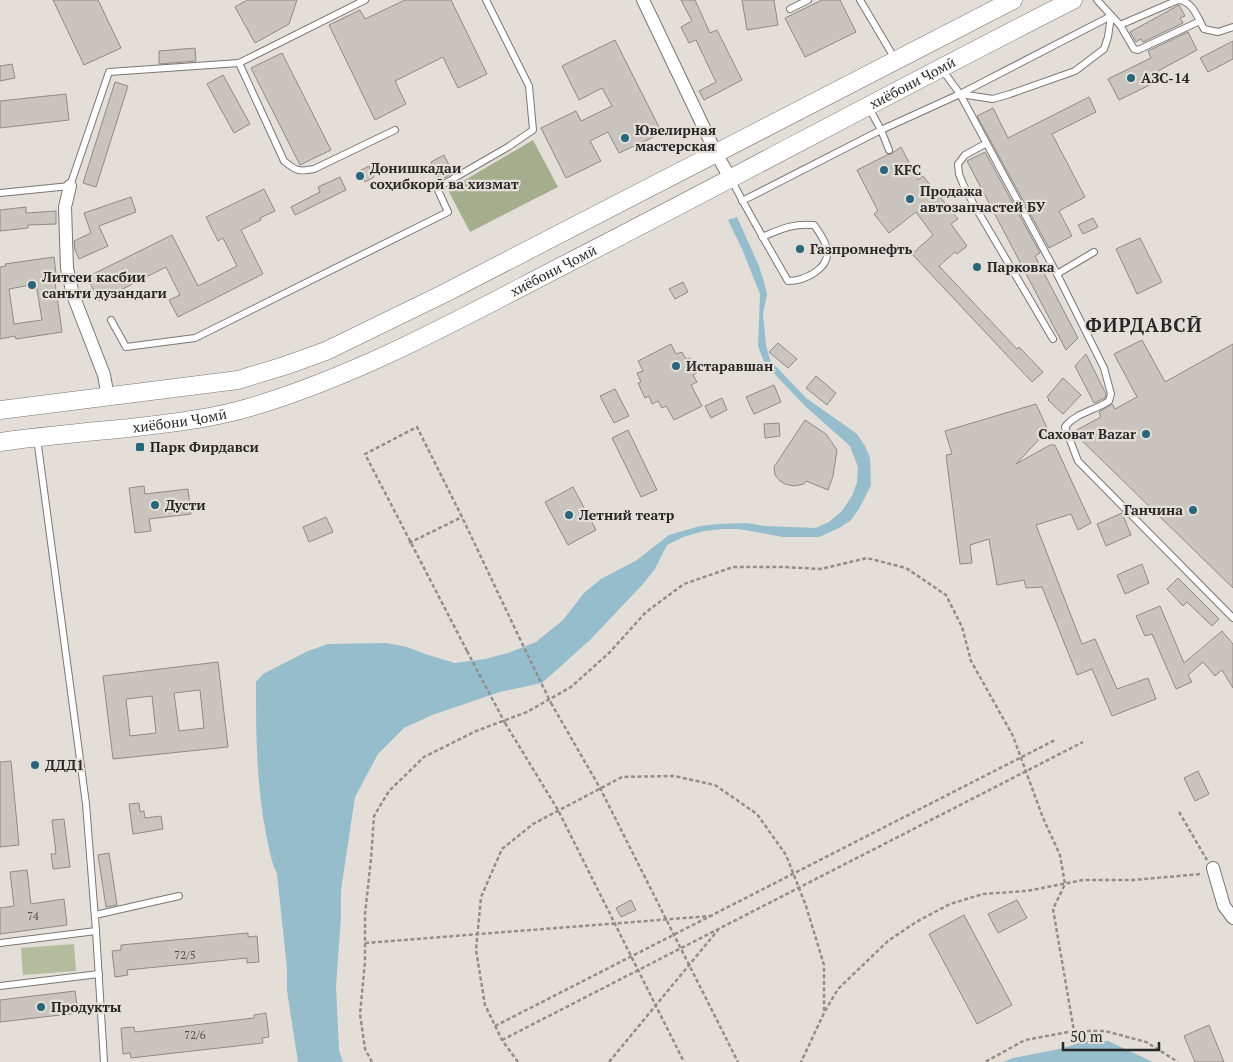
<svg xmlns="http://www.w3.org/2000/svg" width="1233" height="1062" viewBox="0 0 1233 1062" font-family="'PT Serif',serif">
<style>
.green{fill:#b4bc9e}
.forest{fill:#a5ae8c}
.water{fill:#95bdcc}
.building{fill:#cac4bf;stroke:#908a86;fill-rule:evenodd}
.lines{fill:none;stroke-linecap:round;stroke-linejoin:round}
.lane-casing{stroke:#7b7671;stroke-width:8}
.street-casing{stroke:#7b7671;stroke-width:14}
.secondary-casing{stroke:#7b7671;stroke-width:19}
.path{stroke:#928e8a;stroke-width:2.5;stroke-dasharray:4 2.5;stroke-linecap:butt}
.lane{stroke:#fff;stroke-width:6}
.street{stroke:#fff;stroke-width:12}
.secondary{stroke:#fff;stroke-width:18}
.path-bridge{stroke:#928e8a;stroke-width:2.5;stroke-dasharray:4 2.5;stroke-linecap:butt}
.poi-dot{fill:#28667c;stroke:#e4ded9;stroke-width:2}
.labels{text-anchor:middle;stroke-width:4.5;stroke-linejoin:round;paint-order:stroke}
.number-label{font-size:11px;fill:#514e4c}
.poi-label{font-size:14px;font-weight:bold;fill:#292725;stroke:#e4ded9;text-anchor:start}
.street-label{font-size:14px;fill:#292725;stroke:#e4ded9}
.district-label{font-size:19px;font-weight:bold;letter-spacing:1px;fill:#292725;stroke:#e4ded9}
</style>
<rect width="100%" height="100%" fill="#e4ded9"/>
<!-- green -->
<polygon class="green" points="74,944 76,971 23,975 21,948"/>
<!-- forest -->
<polygon class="forest" points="533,140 558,187 470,232 448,190"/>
<!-- water -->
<g class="water">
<path d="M 737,217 L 759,266 L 764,282 L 767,294 L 763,314 L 766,345 L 770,360 L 806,398 L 857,434 L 865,446 L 870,458 L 871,485 L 859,509 L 851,520 L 839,528 L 819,537 L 783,537 L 738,529 L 722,529 L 704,531 L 683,537 L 667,545 L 655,569 L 643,584 L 590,640 L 542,683 L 500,692 L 432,715 L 404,728 L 378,754 L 355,797 L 341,890 L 341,916 L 336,986 L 339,1050 L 343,1062 L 298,1062 L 287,991 L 287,969 L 277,874 C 271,861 269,848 266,834 C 257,787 256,740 256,692 L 256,682 L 263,674 L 308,651 L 328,644 L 386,643 L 407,647 L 425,654 L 455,663 L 485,659 L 508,653 L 536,642 L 563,620 L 584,593 L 601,579 L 637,560 L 669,535 L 700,526 L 718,524 L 746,523 L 765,526 L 816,528 L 829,522 L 841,512 L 852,496 L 857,482 L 858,467 L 850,446 L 806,407 L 765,364 L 758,346 L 760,294 L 742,249 L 728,220 Z"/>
<polygon points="1087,1041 1108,1041 1153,1062 1003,1062 1013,1058 1059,1049"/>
</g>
<!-- building -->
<g class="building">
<polygon points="53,0 98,0 121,48 84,65"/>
<polygon points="247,0 297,0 289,24 255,43 235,7"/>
<polygon points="405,0 451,0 487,74 458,88 443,57 395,81 406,104 375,120 329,25 360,10 365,19"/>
<polygon points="681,0 695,0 710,33 717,30 742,80 704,100 699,91 716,82 696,40 689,43 681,27 692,21"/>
<polygon points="742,0 774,0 778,25 747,30"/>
<polygon points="822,0 840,0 856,32 805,57 785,18"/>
<polygon points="1179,5 1185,16 1180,18 1183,23 1143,42 1141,39 1136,42 1130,32"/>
<polygon points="1188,32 1197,50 1158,71 1162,79 1119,100 1108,79 1151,58 1148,51"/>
<polygon points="615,40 662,133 619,153 608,132 590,141 601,161 566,178 541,128 576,111 581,121 612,106 602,88 579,100 562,66"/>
<polygon points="1233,41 1233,59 1208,72 1200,58"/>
<polygon points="195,48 196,61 159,64 159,51"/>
<polygon points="282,53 331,150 300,165 251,68"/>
<polygon points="12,64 15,78 0,81 0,66"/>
<polygon points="223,75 250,124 234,133 207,84"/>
<polygon points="115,82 128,86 96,187 83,183"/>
<polygon points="66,94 69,120 0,128 0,101"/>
<polygon points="1089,97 1096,112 1052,134 1085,197 1059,211 1072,236 1049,248 977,116 993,108 1008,138"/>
<polygon points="901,147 918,180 923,176 958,219 951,224 967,246 957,254 955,252 939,266 1017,349 1019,347 1043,372 1032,382 912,254 933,235 916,212 889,233 874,214 878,211 857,170 887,155 891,154"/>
<polygon points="985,152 1040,253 1035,256 1078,338 1066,350 967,161"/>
<polygon points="444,155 453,173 440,180 431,162"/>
<polygon points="369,166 374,177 365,182 359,171"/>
<polygon points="340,177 346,190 295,215 291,207 320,192 318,187"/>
<polygon points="264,189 275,211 260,218 261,220 241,230 263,274 178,317 169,300 180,295 166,267 99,301 87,277 172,235 198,286 237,266 223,238 218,241 206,217"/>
<polygon points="131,197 136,212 99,226 108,246 79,259 75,250 74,241 91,233 84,213"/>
<polygon points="26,207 26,213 56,211 56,224 28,225 28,228 0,231 0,210"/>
<polygon points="1093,218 1098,227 1083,234 1078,225"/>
<polygon points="1140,238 1162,282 1137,294 1116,249"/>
<path d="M 54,257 L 57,281 L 55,282 L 62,332 L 16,339 L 15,336 L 0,339 L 0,267 L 6,266 L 5,264 ZM 36,284 L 42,320 L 14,324 L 9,289 Z"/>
<polygon points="683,282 688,292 675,299 669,289"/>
<polygon points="1142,340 1165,382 1233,344 1233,588 1073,432 1101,417 1099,412 1112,404 1115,409 1137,397 1114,354"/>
<polygon points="778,343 797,359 788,368 769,352"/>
<polygon points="671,344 676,354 682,352 686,359 690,358 697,373 693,375 697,382 691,385 702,406 674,420 666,406 662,408 658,401 652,404 649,396 645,398 638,383 641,382 637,373 643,371 638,361"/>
<polygon points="1086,354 1106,394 1105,398 1094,403 1075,366"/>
<polygon points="816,376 836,393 827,405 806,388"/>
<polygon points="1063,378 1081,395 1063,414 1048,400 1049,399 1047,397"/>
<polygon points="774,385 781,402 754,414 746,397"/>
<polygon points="615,389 629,416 614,423 600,396"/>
<polygon points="722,398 727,410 711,418 705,406"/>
<polygon points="1036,404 1048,430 1016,464 1050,445 1055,445 1091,523 1078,530 1071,514 1036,525 1082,644 1095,639 1117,689 1148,678 1156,699 1112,716 1092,669 1077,675 1042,587 1026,588 1024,580 997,585 989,539 970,545 972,563 960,564 946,455 952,454 945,431"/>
<polygon points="805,420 826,434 837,450 833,476 828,490 806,481 804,484 794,486 785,484 780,481 775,475 774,467"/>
<polygon points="779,423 780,436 765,438 764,424"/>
<polygon points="628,430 657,490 641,497 612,438"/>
<polygon points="144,486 145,494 188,489 191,514 149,519 151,531 135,533 129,488"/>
<polygon points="573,487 596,530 568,545 545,502"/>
<polygon points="1122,513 1131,535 1106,546 1097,524"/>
<polygon points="326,517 333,532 309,542 303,527"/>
<polygon points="1142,564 1149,583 1125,594 1117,575"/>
<polygon points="1178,578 1219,619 1212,626 1187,602 1183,606 1167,589"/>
<polygon points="1160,606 1184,663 1222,631 1233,644 1233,688 1222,670 1215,676 1203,662 1188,675 1192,682 1176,689 1152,634 1145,636 1136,616"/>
<path d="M 218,662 L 228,747 L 113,759 L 103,676 ZM 200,690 L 204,728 L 179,731 L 174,693 ZM 152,696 L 156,733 L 130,736 L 126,699 Z"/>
<polygon points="11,761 19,845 0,847 0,762"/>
<polygon points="1198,771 1209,794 1195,801 1184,778"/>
<polygon points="139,803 140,812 144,811 145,818 161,816 163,829 133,834 129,804"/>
<polygon points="64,819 70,867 53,869 51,854 56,854 52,820"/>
<polygon points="109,853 117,905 106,907 98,855"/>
<polygon points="27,870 31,904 64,899 67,925 0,934 0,908 14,906 10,872"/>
<polygon points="631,900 636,910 621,917 616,908"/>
<polygon points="1017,900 1027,918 998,933 988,914"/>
<polygon points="964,915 1012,1005 977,1024 929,934"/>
<polygon points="248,933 248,937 257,936 259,962 247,963 247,958 127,970 128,975 115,977 112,951 121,950 121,945"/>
<polygon points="75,991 78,1013 0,1022 0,1000"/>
<polygon points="266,1013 269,1037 262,1038 263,1043 131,1058 130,1053 123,1054 121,1028 134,1027 135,1032 254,1018 254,1015"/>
<polygon points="1209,1025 1224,1062 1195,1062 1184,1036"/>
</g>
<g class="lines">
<defs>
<g id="lane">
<polyline points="860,0 895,59"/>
<path d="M 1097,0 L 1120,25 L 1178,0 C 1193,1 1197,17 1204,29 L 1218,32 L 1233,27"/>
<polyline points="790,9 808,0"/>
<polyline points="1120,25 1134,49 1138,50 1200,21"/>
<path d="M 239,63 L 284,161 C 296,171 299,172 314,169 L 395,130"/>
<path d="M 941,68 L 960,94 L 1057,274 L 1104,368 L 1111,394 L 1109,401 C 1094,411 1075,413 1065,427 L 1078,461 L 1233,618"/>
<polyline points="960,94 993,99 1010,94 1075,71 1104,49 1108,37 1111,16"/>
<polyline points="869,108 881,130 889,150"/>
<polyline points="985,144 965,155 958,164 959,174 963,184 973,203 1053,339"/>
<path d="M 731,179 C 749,214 769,248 788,281 C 804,281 830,269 827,250 C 826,241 819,232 814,225 C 793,223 781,229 762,237"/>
<polyline points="0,193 70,186 109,72 239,63 365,0"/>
<polyline points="742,201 881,130 960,94 1111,16"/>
<polyline points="1057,274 1094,252"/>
<polyline points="111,320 126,347 195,338 448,212 437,188 508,147 533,130 529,86 486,0"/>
<polyline points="37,438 86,804 96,931 104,1062"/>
<polyline points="95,915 179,896"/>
<polyline points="0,943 96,931"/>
<polyline points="0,986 99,974"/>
</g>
<g id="street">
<polyline points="643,0 716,153 730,178"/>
<polyline points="70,186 65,207 67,268 73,295 104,375 107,392"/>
<polyline points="1213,868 1224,906 1233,918"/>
</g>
<g id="secondary">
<polyline points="0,410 238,380 284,366 326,351 445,293 1013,0"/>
<path id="s1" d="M 0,442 C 43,436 86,432 129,428 C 170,423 211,419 251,407 C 362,374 463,317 566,264 C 736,177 903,86 1073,0"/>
</g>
</defs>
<!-- lane casing -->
<use href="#lane" class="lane-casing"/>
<!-- street casing -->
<use href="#street" class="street-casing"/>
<!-- secondary casing -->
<use href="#secondary" class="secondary-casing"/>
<!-- path -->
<g class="path">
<polyline points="409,543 462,517"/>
<polyline points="467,651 365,454 417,427 462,517 519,637"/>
<polyline points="551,703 600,788 738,1062"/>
<polyline points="505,723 558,810 684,1062"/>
<polyline points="1179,812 1207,860"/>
<polyline points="365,943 710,916"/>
<polyline points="825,1011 838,989 888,941 916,922 950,904 983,894 1027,891 1083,880 1133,880 1201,874"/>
<polyline points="495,1026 1055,740"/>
<polyline points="1074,1031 1105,1031 1146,1042 1178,1062"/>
<polyline points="502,1040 1083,742"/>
<polyline points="372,1062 365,1049 360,1014 365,962 365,914 371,859 374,816 389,791 424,757 476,731 527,712 571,687 609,653 646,612 684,584 733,567 784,567 821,569 867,558 906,568 946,595 962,627 971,661 1013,736 1043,818 1060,855 1065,884 1053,909 1074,1031 1025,1040 985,1062"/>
<polyline points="518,1062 502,1040 485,1005 476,950 481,897 502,849 533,824 622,777 674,776 715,785 757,814 786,855 806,906 824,965 824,1013 801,1062"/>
<polyline points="609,1062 718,930"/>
</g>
<!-- lane -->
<use href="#lane" class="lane"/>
<!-- street -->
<use href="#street" class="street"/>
<!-- secondary -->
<use href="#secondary" class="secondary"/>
<!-- path-bridge -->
<g class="path-bridge">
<polyline points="519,637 551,703"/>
<polyline points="467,651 505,723"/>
</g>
</g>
<!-- markers -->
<g class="poi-dot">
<circle cx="1131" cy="78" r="5"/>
<circle cx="625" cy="138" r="5"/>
<circle cx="884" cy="170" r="5"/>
<circle cx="360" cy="176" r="5"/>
<circle cx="910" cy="199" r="5"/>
<circle cx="800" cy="249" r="5"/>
<circle cx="977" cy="267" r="5"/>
<circle cx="32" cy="285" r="5"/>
<circle cx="676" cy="366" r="5"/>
<circle cx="1146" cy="434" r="5"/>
<rect x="135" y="442" width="10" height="10" rx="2.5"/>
<circle cx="155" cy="505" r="5"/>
<circle cx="1193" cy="510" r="5"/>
<circle cx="569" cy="515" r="5"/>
<circle cx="35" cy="765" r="5"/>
<circle cx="41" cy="1007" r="5"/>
</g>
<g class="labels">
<!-- number labels -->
<g class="number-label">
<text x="33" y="920">74</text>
<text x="185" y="959">72/5</text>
<text x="195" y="1039">72/6</text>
</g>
<!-- poi labels -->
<g class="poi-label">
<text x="1141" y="83">АЗС-14</text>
<text x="635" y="135">Ювелирная<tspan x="635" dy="16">мастерская</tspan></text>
<text x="370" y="173">Донишкадаи<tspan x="370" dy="16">соҳибкорӣ ва хизмат</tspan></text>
<text x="894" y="175">KFC</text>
<text x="920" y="196">Продажа<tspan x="920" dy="16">автозапчастей БУ</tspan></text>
<text x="810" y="254">Газпромнефть</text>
<text x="987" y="272">Парковка</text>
<text x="42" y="282">Литсеи касбии<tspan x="42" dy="16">санъти дузандаги</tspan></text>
<text x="686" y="371">Истаравшан</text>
<text x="1136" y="439" text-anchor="end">Саховат Bazar</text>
<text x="150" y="452">Парк Фирдавси</text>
<text x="165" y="510">Дусти</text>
<text x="1183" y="515" text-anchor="end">Ганчина</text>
<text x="579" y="520">Летний театр</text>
<text x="45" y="770">ДДД1</text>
<text x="51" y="1012">Продукты</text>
</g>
<!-- street labels -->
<g class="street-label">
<text dy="5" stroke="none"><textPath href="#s1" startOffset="991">хиёбони Ҷомӣ</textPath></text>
<text dy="5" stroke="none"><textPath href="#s1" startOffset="586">хиёбони Ҷомӣ</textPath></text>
<text dy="5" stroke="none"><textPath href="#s1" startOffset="181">хиёбони Ҷомӣ</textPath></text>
</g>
<!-- district labels -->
<g class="district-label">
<text x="1144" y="332">ФИРДАВСӢ</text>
</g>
</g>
<!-- scale -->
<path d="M1063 1042v8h96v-8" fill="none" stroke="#292725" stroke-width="2.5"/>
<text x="1070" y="1042" font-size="15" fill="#292725" stroke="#e4ded9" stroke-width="4" paint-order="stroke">50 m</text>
</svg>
